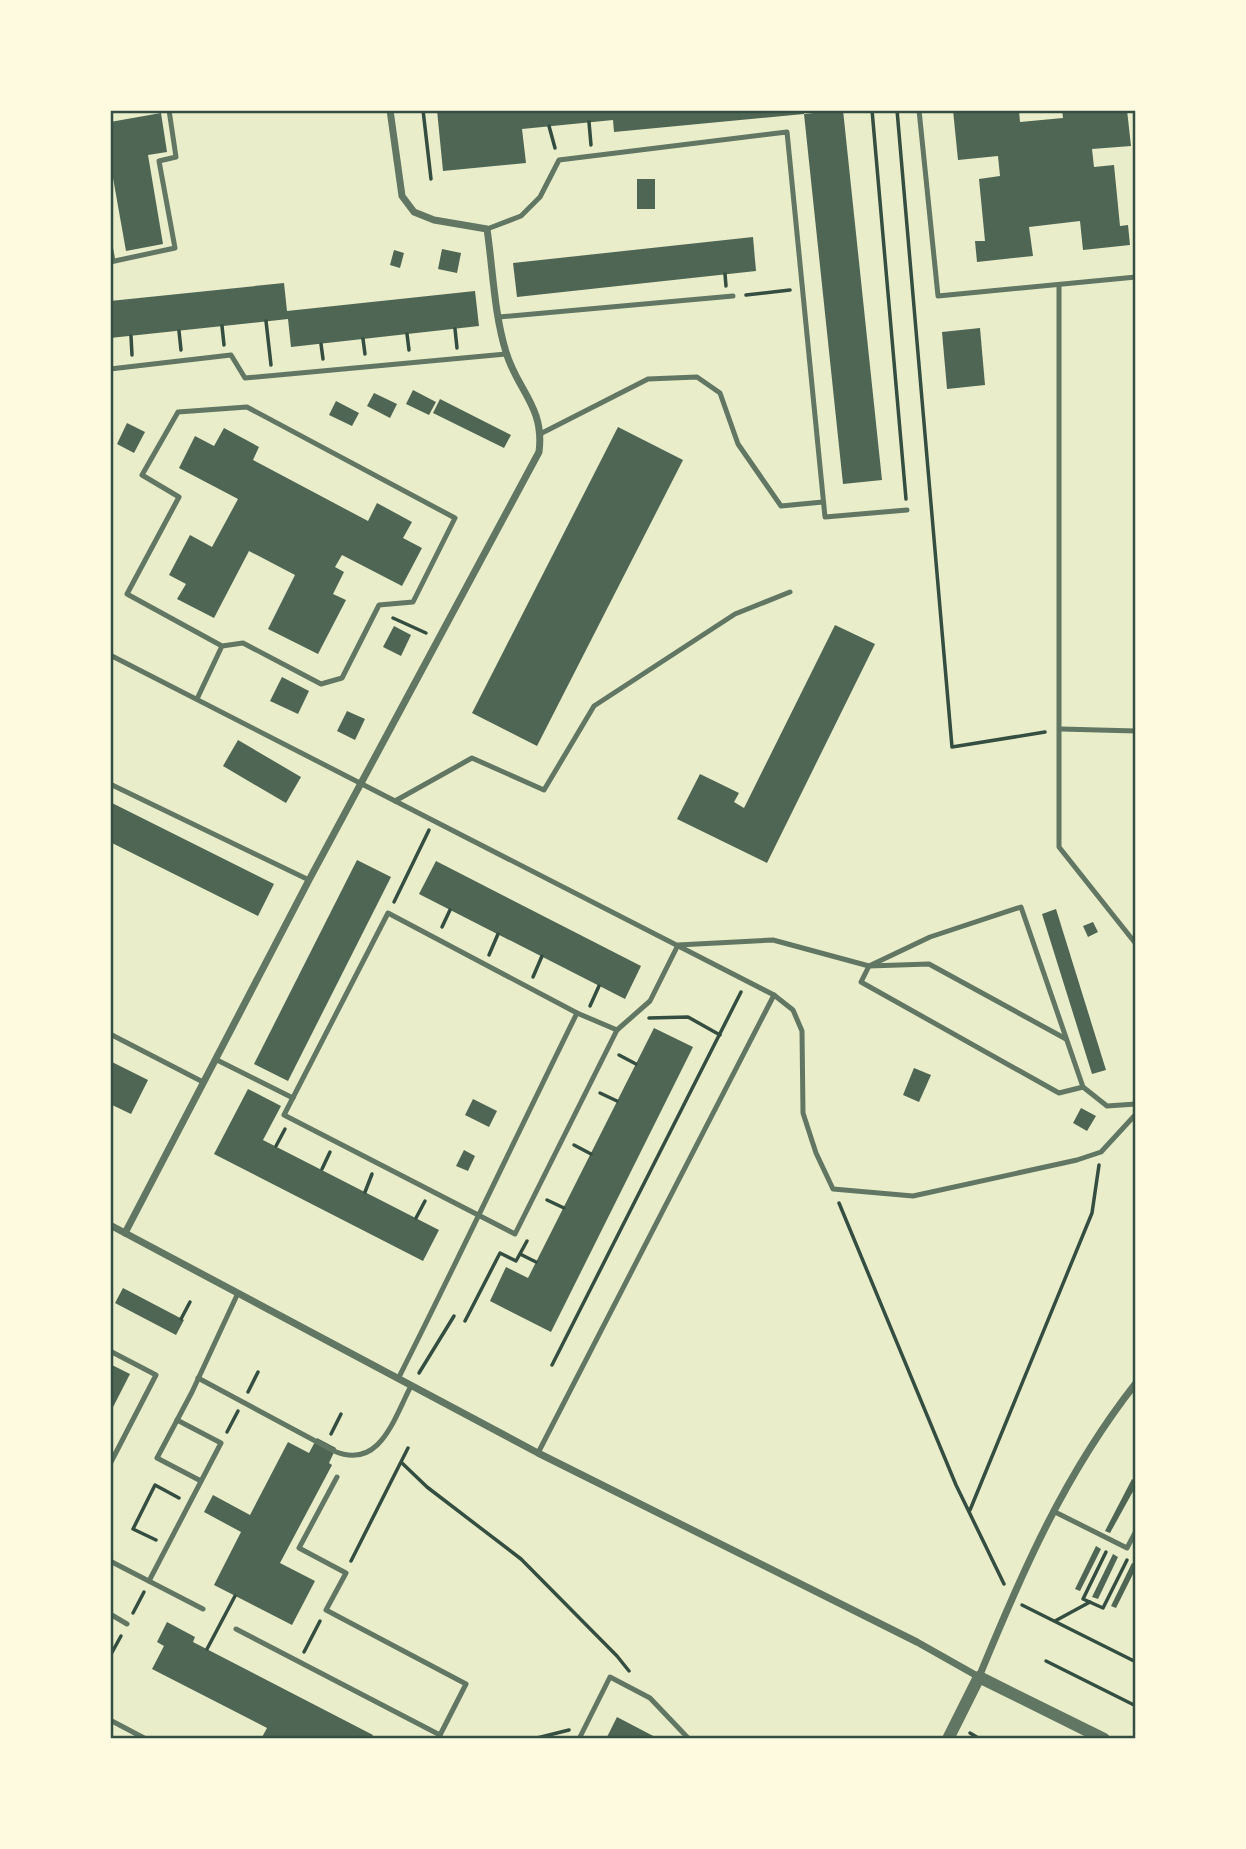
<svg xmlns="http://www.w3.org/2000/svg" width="1246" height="1849" viewBox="0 0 1246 1849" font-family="'PT Sans Narrow',sans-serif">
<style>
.building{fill:#4f6655}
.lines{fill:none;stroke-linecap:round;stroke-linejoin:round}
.path{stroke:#344e41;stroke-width:3.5}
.service{stroke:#617663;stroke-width:5}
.minor{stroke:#617663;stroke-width:7}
.tertiary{stroke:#617663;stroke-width:12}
.neatline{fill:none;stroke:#344e41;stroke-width:2.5}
</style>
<rect width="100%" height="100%" fill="#e9edc9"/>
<!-- building -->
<g class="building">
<polygon points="437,110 804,110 804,114 843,110 882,480 843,484 804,114 614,132 613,120 522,129 526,163 443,171"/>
<polygon points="953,110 1019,110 1020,122 1063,118 1062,110 1127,110 1131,146 1092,149 1094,167 1114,165 1120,226 1128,225 1130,245 1083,250 1080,221 1029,227 1033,256 977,262 975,241 985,241 979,179 1000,176 998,156 958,160"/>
<polygon points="161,113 167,152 148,155 163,244 126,251 110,161 110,122"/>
<rect x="637" y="179" width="18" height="30"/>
<polygon points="753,237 756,271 517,297 513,263"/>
<polygon points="442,249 461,253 457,273 438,269"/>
<polygon points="394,250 404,253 400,268 390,265"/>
<polygon points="284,283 287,311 475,291 479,326 291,347 288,319 110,338 110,301"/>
<polygon points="980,328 985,385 947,389 942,332"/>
<polygon points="413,390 436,402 429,415 406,404"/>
<polygon points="374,393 397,404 390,418 367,406"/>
<polygon points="440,399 511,435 504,448 433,413"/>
<polygon points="336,401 359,413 352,426 329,415"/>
<polygon points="127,423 145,432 134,453 117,444"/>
<polygon points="618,427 683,460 537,746 472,713"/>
<polygon points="224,428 259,447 253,460 368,521 377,503 412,522 403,538 422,548 402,586 342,555 335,567 344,572 333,594 346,600 318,654 268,629 295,575 249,551 214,618 177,599 186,584 169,575 190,535 212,547 238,499 179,468 195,436 214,446"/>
<polygon points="835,625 875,644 767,863 677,819 700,774 739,793 734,802 744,808"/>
<polygon points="394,626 411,635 401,656 383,647"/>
<polygon points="282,677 309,691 298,714 270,701"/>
<polygon points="347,711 365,719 355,740 337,731"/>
<polygon points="238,740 301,777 286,803 223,766"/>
<polygon points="110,802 274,884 258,916 110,842"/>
<polygon points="357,860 391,877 288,1081 254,1064"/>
<polygon points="436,861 641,966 625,999 419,894"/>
<polygon points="1056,909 1106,1070 1092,1074 1042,914"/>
<polygon points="1093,922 1098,932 1088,937 1083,926"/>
<polygon points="654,1028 693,1047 551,1332 490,1301 506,1267 528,1278"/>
<polygon points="110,1061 148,1080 131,1114 110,1104"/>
<polygon points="914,1068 931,1075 919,1102 903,1095"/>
<polygon points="248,1089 281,1106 263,1140 439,1230 423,1261 214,1154"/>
<polygon points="473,1099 497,1111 489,1127 465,1115"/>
<polygon points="1081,1108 1096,1116 1087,1131 1073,1123"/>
<polygon points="464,1150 475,1156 468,1171 456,1166"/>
<polygon points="123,1288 184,1320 176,1335 115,1303"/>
<polygon points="110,1364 130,1374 110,1413"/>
<polygon points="317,1438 336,1448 329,1463 332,1465 280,1563 315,1581 292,1625 214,1585 241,1532 204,1512 213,1495 250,1515 288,1442 309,1453"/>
<polygon points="1132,1479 1136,1481 1136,1486 1110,1533 1105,1531"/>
<polygon points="1096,1546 1101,1549 1080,1591 1075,1589"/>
<polygon points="1113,1554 1118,1557 1098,1599 1092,1597"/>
<polygon points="1132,1563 1136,1565 1136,1568 1116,1608 1111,1606"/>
<polygon points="167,1622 195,1637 193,1642 373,1735 371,1739 261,1739 267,1728 152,1669 164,1646 157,1642"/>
<polygon points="617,1717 659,1739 606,1739"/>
</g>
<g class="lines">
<!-- path -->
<g class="path">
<polyline points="423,110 431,179"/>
<polyline points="872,110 906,499"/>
<polyline points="897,110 952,747 1045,732"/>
<polyline points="589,122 591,145"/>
<polyline points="549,126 555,148"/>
<polyline points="725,274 726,286"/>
<polyline points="746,295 790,290"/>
<polyline points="266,321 271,365"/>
<polyline points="222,326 224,345"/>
<polyline points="455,329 457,348"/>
<polyline points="179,331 181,350"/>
<polyline points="407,334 409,350"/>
<polyline points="131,336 132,355"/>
<polyline points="363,339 365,354"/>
<polyline points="321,344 323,359"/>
<polyline points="393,618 426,633"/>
<polyline points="394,902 429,830"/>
<polyline points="442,927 450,910"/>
<polyline points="489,955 498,934"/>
<polyline points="533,977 542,956"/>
<polyline points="590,1006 599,986"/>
<polyline points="649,1018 688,1017 720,1035"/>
<polyline points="619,1055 636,1064"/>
<polyline points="600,1093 617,1101"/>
<polyline points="574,1145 591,1154"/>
<polyline points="276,1146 285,1129"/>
<polyline points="322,1169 330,1152"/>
<polyline points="365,1192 372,1174"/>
<polyline points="547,1200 564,1208"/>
<polyline points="839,1203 956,1485 1004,1584"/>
<polyline points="416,1218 425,1201"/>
<polyline points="520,1254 536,1262"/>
<polyline points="181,1319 190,1302"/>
<polyline points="465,1321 500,1253 516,1261 527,1241"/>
<polyline points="552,1365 741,992"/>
<polyline points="419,1373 454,1316"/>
<polyline points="248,1392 258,1372"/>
<polyline points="227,1432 238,1411"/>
<polyline points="331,1434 341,1414"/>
<polyline points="402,1463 427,1487 521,1559 617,1656 629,1671"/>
<polyline points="970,1510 1092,1213 1099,1165"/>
<polyline points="156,1540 133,1529 155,1485 179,1498"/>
<polyline points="1106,1552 1083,1599 1103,1608 1127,1560"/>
<polyline points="351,1561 408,1448"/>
<polyline points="1022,1605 1136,1662"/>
<polyline points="133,1613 144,1592"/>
<polyline points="1055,1621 1090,1602"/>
<polyline points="207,1649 235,1596"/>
<polyline points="304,1652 320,1621"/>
<polyline points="110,1656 121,1636"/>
<polyline points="1046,1661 1136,1706"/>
<polyline points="970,1733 980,1739"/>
<polyline points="533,1739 569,1730"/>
</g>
<!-- service -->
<g class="service">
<polyline points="919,110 938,296 1136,277"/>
<polyline points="487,229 521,216 540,197 559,160 787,132 825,517 907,510"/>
<polyline points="110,245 113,261"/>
<polyline points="110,262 175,248 159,161 176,157 169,110"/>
<polyline points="1059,285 1059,847 1136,944"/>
<polyline points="499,317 733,296"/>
<polyline points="110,369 231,355 245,378 506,354"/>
<polyline points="542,433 648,379 697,377 720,393 738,444 781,506 823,502"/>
<polyline points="110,655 774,995 793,1010 802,1031 803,1113 816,1153 833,1189 913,1196 1077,1160 1101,1152 1136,1114"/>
<polyline points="197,699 222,646 127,594 179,497 142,475 178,412 247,407 455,518 413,602 379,605 342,678 321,684 243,643 222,646"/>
<polyline points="1061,729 1136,731"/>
<polyline points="110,784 309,880"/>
<polyline points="395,801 472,758 544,790 594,706 735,614 790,592"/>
<polyline points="577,1013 617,1030 650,1001 678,945 773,940 869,966 929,964 1066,1039"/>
<polyline points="110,1034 203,1082"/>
<polyline points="215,1059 293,1098"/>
<polyline points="1083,1087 1021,907 930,937 869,966 861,982 1059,1093 1083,1087 1107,1106 1136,1104"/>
<polyline points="110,1351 156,1375 110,1464"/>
<path d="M 198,1378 L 334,1451 C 380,1471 394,1418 411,1386"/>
<path d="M 398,1379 C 459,1258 517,1135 577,1013 L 388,913 L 284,1115 L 515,1234 L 617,1030"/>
<polyline points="538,1453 774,995"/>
<polyline points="337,1477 299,1548 346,1573 326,1610 466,1684 438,1739"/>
<polyline points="201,1481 157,1458 192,1392 238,1293"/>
<polyline points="1053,1511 1127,1548 1136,1531"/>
<polyline points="110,1561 203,1609"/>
<polyline points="149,1581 221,1443 177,1420"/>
<polyline points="110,1614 127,1624"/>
<polyline points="236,1629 440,1735"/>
<polyline points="110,1720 146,1739"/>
<polyline points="579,1739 610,1677 650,1698 689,1739"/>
</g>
<!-- minor -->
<g class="minor">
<path d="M 110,1225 L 538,1453 L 917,1642 L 979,1677 C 1022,1572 1065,1473 1136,1383"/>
<path d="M 125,1233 L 309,880 L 539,452 C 545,407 517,390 506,352 C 494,313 493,270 487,229 L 434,220 L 414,212 L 402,196 L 390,110"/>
</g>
<!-- tertiary -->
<polyline class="tertiary" points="948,1739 979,1677 1104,1739"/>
</g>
<!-- border -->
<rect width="1246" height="1849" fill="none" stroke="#fefae0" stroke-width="224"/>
<rect x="112" y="112" width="1022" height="1625" class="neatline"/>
</svg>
